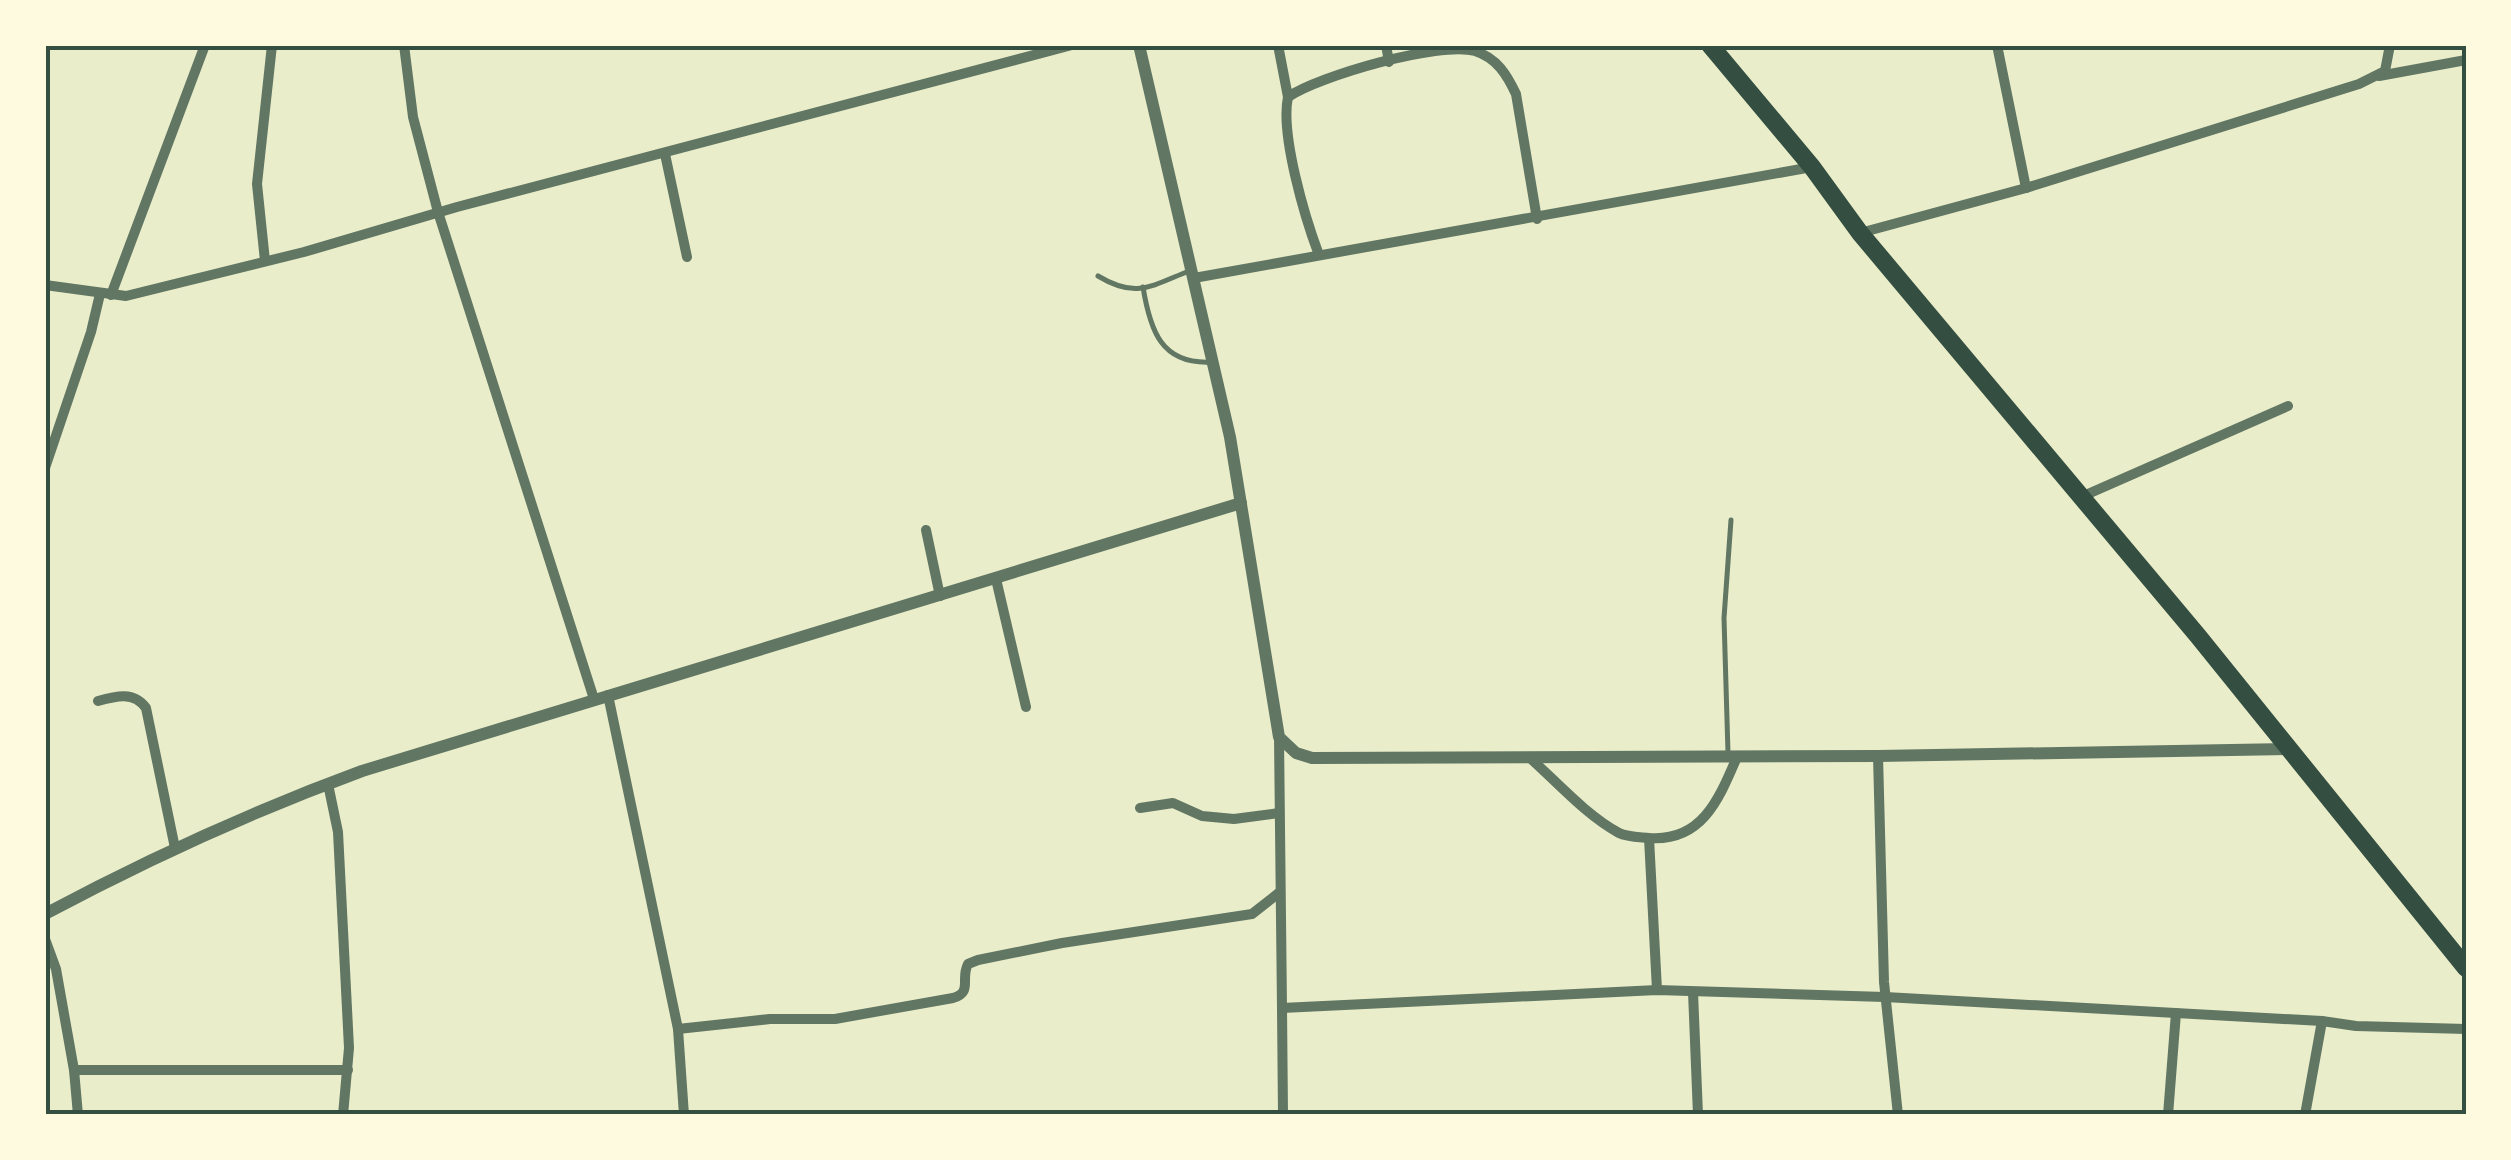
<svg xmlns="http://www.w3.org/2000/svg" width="2511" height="1160" viewBox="0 0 2511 1160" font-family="'Open Sans',sans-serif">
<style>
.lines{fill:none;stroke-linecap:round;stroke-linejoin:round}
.service{stroke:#617663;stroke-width:5}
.minor{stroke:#617663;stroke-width:10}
.tertiary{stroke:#617663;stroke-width:12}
.primary{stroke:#344e41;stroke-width:18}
.neatline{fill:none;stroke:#344e41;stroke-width:4}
</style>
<rect width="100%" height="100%" fill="#e9edc9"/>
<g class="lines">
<!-- service -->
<g class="service">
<path d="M 1098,276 C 1136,299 1151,286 1189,271"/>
<path d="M 1143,287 C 1150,330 1161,365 1212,362"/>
<polyline points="1728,753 1724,618 1731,520"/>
</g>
<!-- minor -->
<g class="minor">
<polyline points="404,45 413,117 438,212 594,699"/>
<polyline points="1278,45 1288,97"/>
<polyline points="1386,45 1389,62"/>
<polyline points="1997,45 2026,188"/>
<polyline points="2379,76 2466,60"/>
<polyline points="665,154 687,257"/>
<polyline points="1860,233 2026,188 2359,84 2385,71 2390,45"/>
<path d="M 1319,255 C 1305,218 1280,134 1288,97 C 1319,76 1439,41 1475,51 C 1497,58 1507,75 1516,94 L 1537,219"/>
<polyline points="265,261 257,184 272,45"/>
<polyline points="1194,278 1812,167"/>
<polyline points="45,285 126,296 304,252 457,207 1072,45"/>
<polyline points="111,295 205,45"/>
<polyline points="45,468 91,332 100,294"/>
<polyline points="2081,497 2288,406"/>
<polyline points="926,530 940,596"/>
<polyline points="996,579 1026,707"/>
<path d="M 608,695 L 678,1029 L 770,1019 L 835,1019 L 953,998 C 973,992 960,979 968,964 L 978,960 L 1062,943 L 1252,914 L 1280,892"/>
<path d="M 98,701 C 116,696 134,691 146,708 L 175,848"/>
<polyline points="1279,737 1282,1008 1657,990 1885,997 2322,1021 2356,1026 2466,1029"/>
<polyline points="1878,756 1884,982 1898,1115"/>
<path d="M 1530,758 C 1558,783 1586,815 1619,833 C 1627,837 1639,837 1649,838 C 1702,842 1719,799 1737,757"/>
<polyline points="328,784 338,832 349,1048 343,1115"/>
<polyline points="1140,808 1173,803 1202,816 1234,819 1279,813"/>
<polyline points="1649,838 1657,990"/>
<polyline points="45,939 56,969 74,1070"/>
<polyline points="1693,992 1698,1115"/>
<polyline points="1282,1008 1283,1115"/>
<polyline points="678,1029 684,1115"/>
<polyline points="78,1115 74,1070 348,1070"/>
<polyline points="2168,1115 2176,1013"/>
<polyline points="2305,1115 2322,1021"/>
</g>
<!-- tertiary -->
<g class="tertiary">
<polyline points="1139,45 1230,437 1279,737 1296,753 1312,758 1878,756 2290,749"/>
<path d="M 45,914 C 148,859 253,811 362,771 L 1241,503"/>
</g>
<!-- primary -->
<polyline class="primary" points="1710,45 1812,167 1860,233 2198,636 2466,968"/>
</g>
<!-- border -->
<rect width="2511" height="1160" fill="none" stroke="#fefae0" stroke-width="95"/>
<rect x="48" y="48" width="2416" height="1064" class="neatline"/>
</svg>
